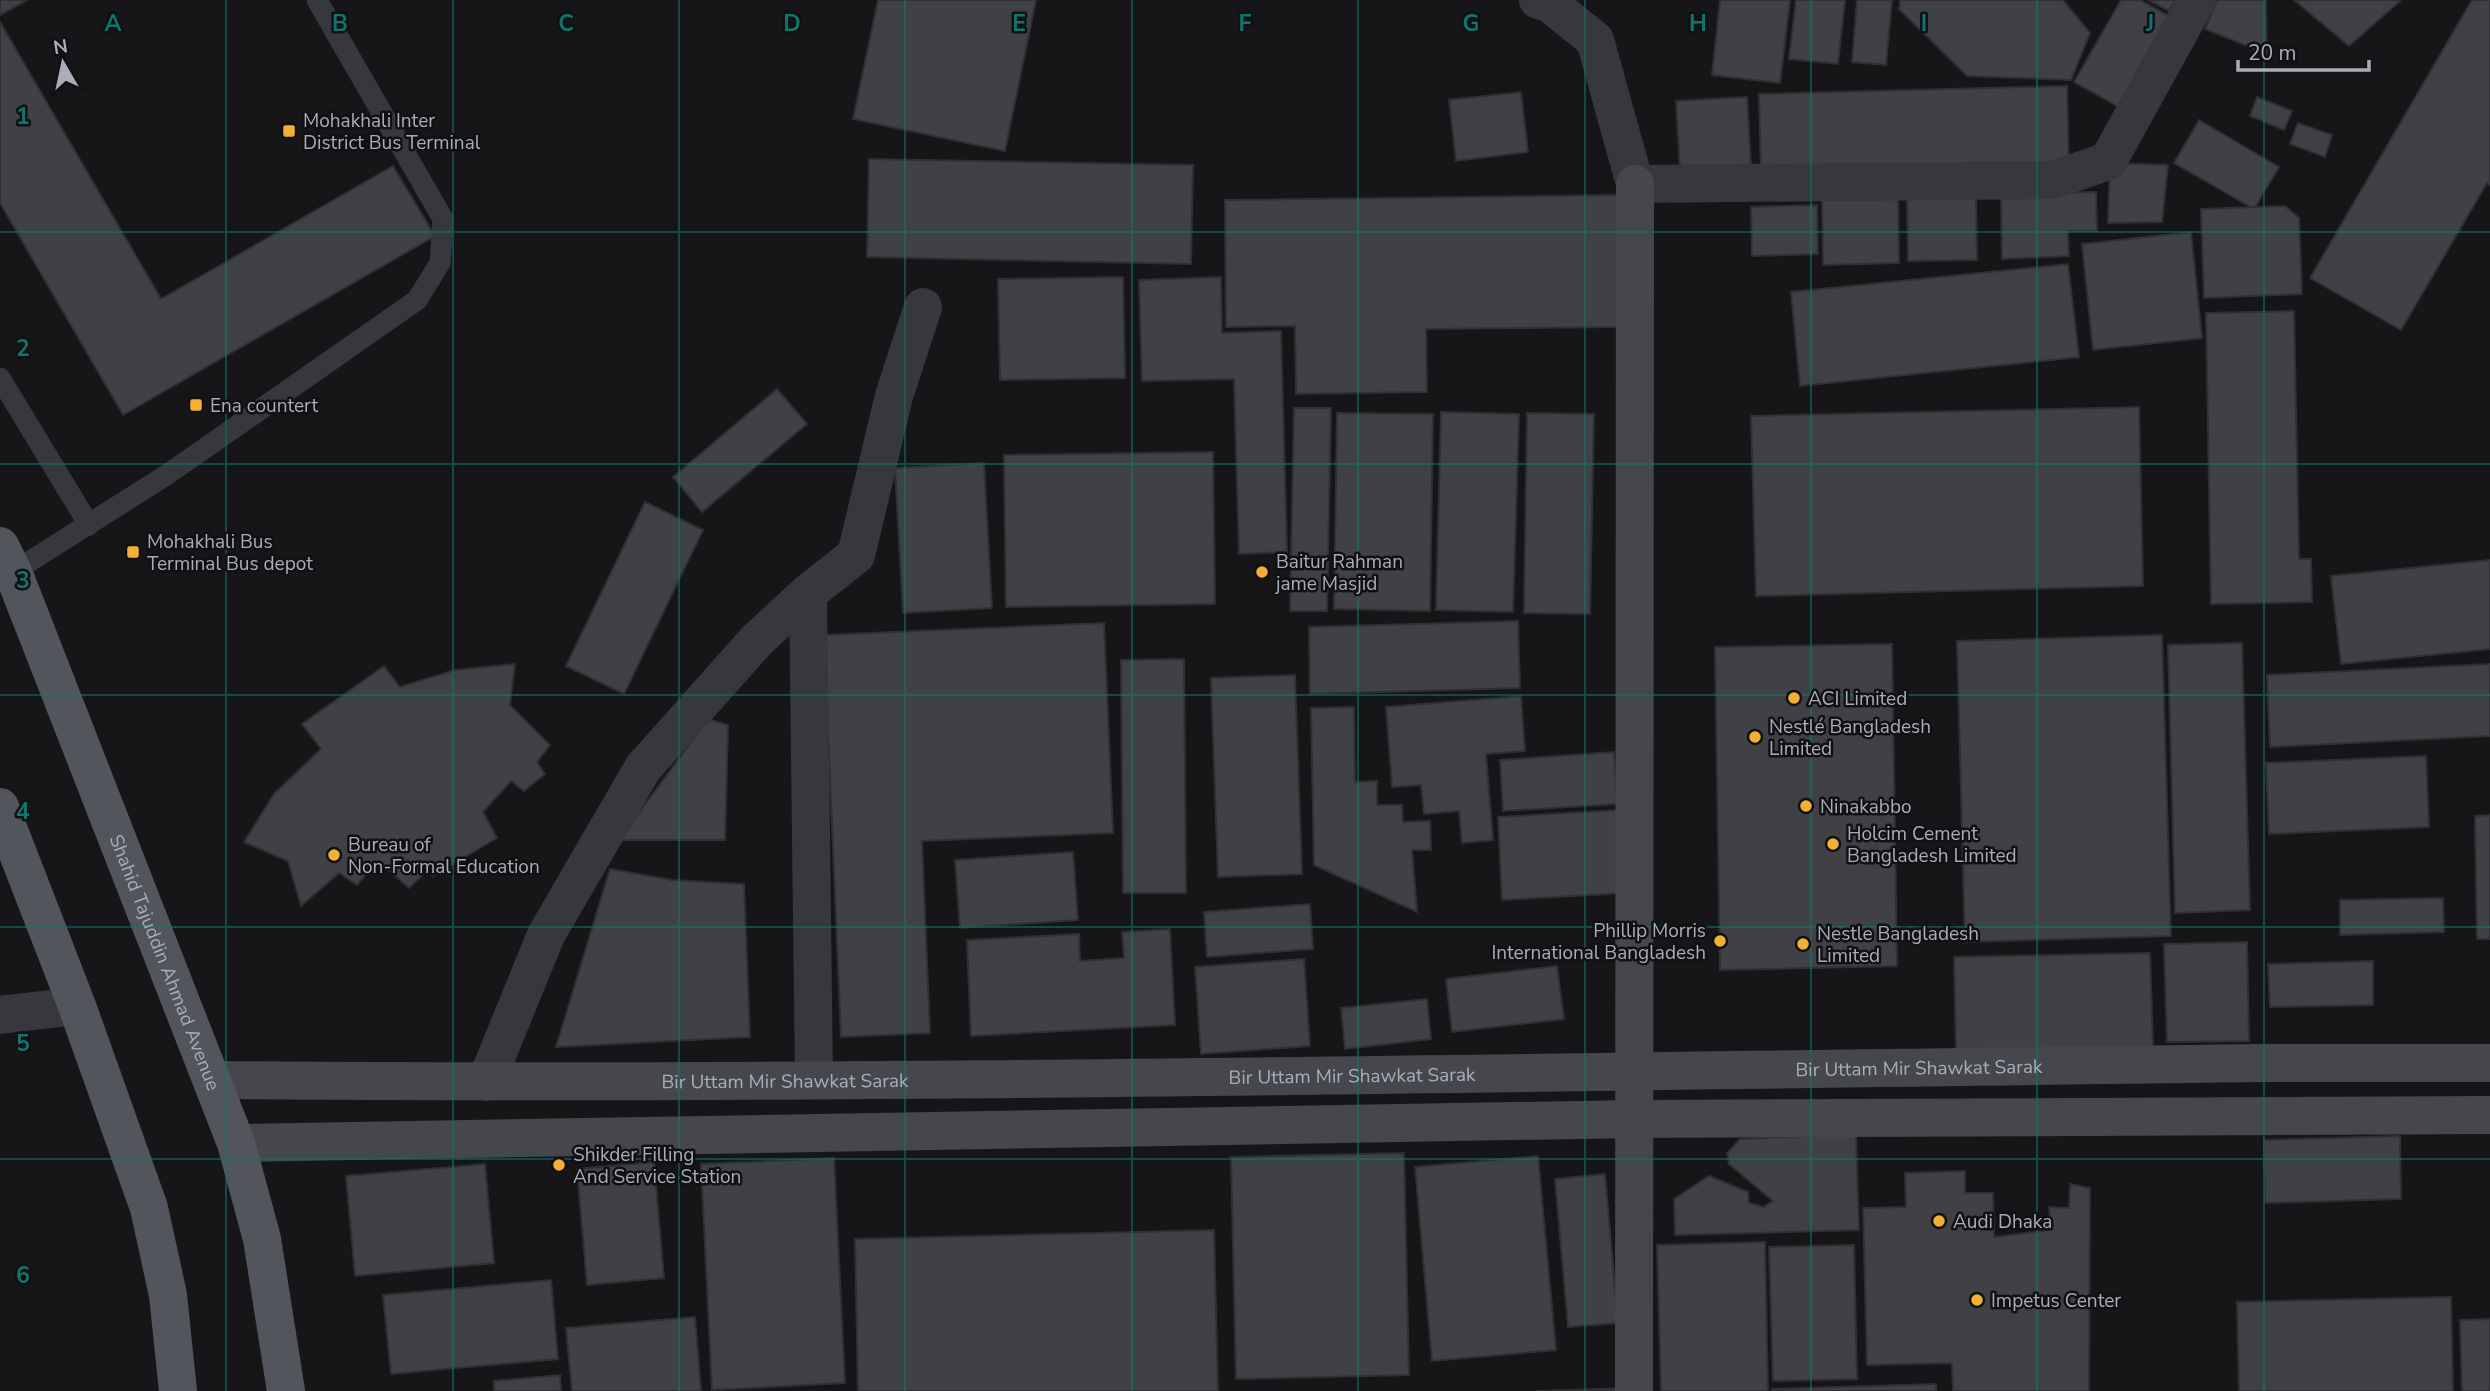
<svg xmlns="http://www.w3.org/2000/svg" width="2490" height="1391" viewBox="0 0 2490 1391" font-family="'Nunito Sans',sans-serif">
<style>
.building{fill:#404145;stroke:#303034;stroke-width:2}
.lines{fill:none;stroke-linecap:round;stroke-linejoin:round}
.lane{stroke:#37383d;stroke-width:21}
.street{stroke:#37383d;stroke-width:38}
.secondary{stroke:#45474d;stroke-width:38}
.primary{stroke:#53555c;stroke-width:38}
.grid{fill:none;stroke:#0f766e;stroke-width:2;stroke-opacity:0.55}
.poi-dot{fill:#f2b134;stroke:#111113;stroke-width:2.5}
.labels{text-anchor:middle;stroke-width:5;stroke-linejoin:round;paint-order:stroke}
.poi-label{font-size:19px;fill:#a8adb8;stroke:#111113;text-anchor:start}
.street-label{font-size:19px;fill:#a8adb8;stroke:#111113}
.grid-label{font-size:23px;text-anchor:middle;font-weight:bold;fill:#0f766e;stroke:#111113;stroke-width:5;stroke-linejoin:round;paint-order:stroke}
</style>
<rect width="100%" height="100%" fill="#161618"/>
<!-- building -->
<g class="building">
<polygon points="0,0 27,0 0,15"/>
<polygon points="878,0 1036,0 1005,151 853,119"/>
<polygon points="1720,0 1790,0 1780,83 1712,75"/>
<polygon points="1796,0 1845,0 1838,64 1789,59"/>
<polygon points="1857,0 1892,0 1886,65 1852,62"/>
<polygon points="1900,0 2063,0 2090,33 2071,80 1967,76 1899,9"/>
<polygon points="2121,0 2140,0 2178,21 2128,112 2074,82"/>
<polygon points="2148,0 2175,0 2169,11"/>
<polygon points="2217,0 2266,0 2267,54 2205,29"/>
<polygon points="2294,0 2399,0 2400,1 2349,46"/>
<polygon points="2472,0 2490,0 2490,185 2487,183 2401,330 2310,278"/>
<polygon points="0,22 161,299 393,166 435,236 123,415 0,203"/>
<polygon points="2067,86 2069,167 1761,174 1759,94"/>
<polygon points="1521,92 1528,152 1456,161 1449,100"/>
<polygon points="1747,97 1751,165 1680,169 1676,101"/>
<polygon points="2257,97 2292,111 2284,130 2250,116"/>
<polygon points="2199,120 2279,167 2254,209 2174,163"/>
<polygon points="2298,123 2332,135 2325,157 2290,144"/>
<polygon points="869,159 1193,165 1191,264 867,257"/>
<polygon points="2110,163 2168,165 2162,222 2108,223"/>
<polygon points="2096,192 2097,231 2068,231 2069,256 2002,259 2001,194"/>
<polygon points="1976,193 1977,260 1908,261 1907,195"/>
<polygon points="1618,195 1620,327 1426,329 1427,392 1296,394 1295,326 1226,327 1225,200"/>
<polygon points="1898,197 1899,263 1823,265 1822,199"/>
<polygon points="1817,205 1818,254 1752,256 1751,207"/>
<polygon points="2285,206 2299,218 2302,294 2204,298 2201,209"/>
<polygon points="2191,232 2202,338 2093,350 2082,244"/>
<polygon points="2068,264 2079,357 1800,386 1791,292"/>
<polygon points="1123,277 1125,378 1000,380 998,279"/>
<polygon points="1221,277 1222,333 1281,331 1287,552 1239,554 1234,379 1142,381 1139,280"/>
<polygon points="2294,311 2299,559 2311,559 2312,602 2211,604 2206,313"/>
<polygon points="777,389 807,424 702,512 673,477"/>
<polygon points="2139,407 2143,586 1756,596 1751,416"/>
<polygon points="1294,408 1331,408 1327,611 1290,611"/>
<polygon points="1441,412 1519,414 1513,612 1436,610"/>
<polygon points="1337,413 1433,414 1430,611 1334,609"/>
<polygon points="1527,413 1594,414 1590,614 1524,613"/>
<polygon points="1213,452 1215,604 1006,607 1004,455"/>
<polygon points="984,463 992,608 903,613 895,468"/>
<polygon points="645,502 703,530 624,694 566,666"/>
<polygon points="2490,560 2490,649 2341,664 2331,576"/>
<polygon points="1518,621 1520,688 1310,694 1309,627"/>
<polygon points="1104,623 1113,833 922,841 930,1033 841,1037 824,635"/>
<polygon points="2162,635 2171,936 1965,942 1957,641"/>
<polygon points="2242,643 2250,910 2175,913 2168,645"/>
<polygon points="1892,644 1897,966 1720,970 1715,647"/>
<polygon points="1184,659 1186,893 1123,893 1121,660"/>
<polygon points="515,664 510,705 550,745 537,762 545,774 524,791 511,781 483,812 497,838 433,876 427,871 409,888 378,861 357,885 339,873 301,906 288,861 244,842 274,794 321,749 302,724 384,666 400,687 455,670"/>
<polygon points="2490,664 2490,736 2270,747 2267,675"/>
<polygon points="1295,675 1302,874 1218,877 1211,678"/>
<polygon points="1521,696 1525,751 1486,754 1493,840 1462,843 1459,811 1424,814 1421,785 1392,787 1386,707"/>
<polygon points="1354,707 1355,782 1377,781 1377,805 1402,805 1403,822 1430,821 1431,850 1412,850 1417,912 1314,865 1311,708"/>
<polygon points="708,719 728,725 725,840 619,840"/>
<polygon points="1614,752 1617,804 1503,811 1500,760"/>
<polygon points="2426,756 2429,827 2269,834 2266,763"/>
<polygon points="1619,810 1624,893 1502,900 1498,817"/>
<polygon points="2490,815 2490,939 2477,939 2475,816"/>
<polygon points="1073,852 1078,920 960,928 955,860"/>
<polygon points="610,869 672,880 744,884 750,1037 556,1047"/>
<polygon points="2443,898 2444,932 2340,935 2340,900"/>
<polygon points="1310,904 1313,949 1207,957 1204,912"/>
<polygon points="1170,929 1175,1025 971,1036 967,940 1079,934 1080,961 1124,958 1122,932"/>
<polygon points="2247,942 2249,1041 2167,1042 2164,944"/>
<polygon points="2150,953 2153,1048 1956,1052 1954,957"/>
<polygon points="1304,959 1310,1046 1201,1054 1195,967"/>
<polygon points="2373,961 2373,1005 2270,1007 2268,964"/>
<polygon points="1557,966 1564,1019 1452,1032 1446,979"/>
<polygon points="1427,999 1431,1039 1345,1049 1341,1008"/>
<polygon points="1856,1134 1859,1230 1675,1235 1674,1199 1709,1176 1748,1192 1749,1203 1763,1207 1773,1201 1729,1164 1727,1153 1740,1139"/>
<polygon points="2400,1136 2401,1199 2265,1203 2264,1140"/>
<polygon points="1404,1153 1409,1375 1236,1379 1231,1157"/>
<polygon points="1538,1156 1556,1350 1432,1361 1415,1167"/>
<polygon points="834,1158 845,1383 712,1390 701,1164"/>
<polygon points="654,1162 664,1278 587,1285 577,1169"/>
<polygon points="485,1164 494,1263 355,1276 346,1176"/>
<polygon points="1965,1171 1965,1193 1993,1193 1994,1237 2051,1230 2049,1207 2069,1208 2070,1184 2090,1188 2089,1391 1953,1391 1952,1363 1867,1365 1863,1208 1906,1207 1905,1173"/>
<polygon points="1605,1174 1618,1323 1568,1327 1555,1179"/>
<polygon points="1214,1230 1218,1391 858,1391 855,1239"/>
<polygon points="1765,1242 1768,1391 1661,1391 1657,1245"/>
<polygon points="1854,1245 1857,1379 1773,1381 1769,1247"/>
<polygon points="551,1280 558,1359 391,1374 383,1295"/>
<polygon points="2451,1297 2453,1391 2239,1391 2237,1302"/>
<polygon points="695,1317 701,1391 572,1391 566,1328"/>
<polygon points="2490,1319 2490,1391 2462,1391 2460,1320"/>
<polygon points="560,1375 561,1391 494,1391 494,1381"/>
<polygon points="1936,1384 1936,1391 1772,1391 1772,1389"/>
<polygon points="1634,1388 1634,1391 1536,1391"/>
</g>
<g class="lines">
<!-- lane -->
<g class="lane">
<polyline points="0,378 89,525"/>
<polyline points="13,572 168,474 417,300 440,263 443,219 317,0"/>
</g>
<!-- street -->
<g class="street">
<polyline points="1538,0 1549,3 1595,40 1635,184 2053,180 2108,161 2197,0"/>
<polyline points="808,593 814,1080"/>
<polyline points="0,1015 77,1006"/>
<polyline points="486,1082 546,935 643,768 757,640 808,593 856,555 894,396 923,307"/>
</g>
<!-- secondary -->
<g class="secondary">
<path id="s1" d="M 213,1080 C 898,1086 1584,1071 2269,1063 L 2490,1063"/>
<polyline points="236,1143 1634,1119 2490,1115"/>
<polyline points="1634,1391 1635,184"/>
</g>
<!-- primary -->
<g class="primary">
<path id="s2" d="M 0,546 L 13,572 L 236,1143 L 262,1239 L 286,1391"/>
<polyline points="0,807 77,1006 149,1208 168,1295 178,1391"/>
</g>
</g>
<!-- grid -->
<path class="grid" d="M 226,0 L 226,1391M 453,0 L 453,1391M 679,0 L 679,1391M 905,0 L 905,1391M 1132,0 L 1132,1391M 1358,0 L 1358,1391M 1585,0 L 1585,1391M 1811,0 L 1811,1391M 2037,0 L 2037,1391M 2264,0 L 2264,1391M 0,232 L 2490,232M 0,464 L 2490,464M 0,695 L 2490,695M 0,927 L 2490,927M 0,1159 L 2490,1159"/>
<!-- markers -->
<g class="poi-dot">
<rect x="282" y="124" width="14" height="14" rx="3.5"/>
<rect x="189" y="398" width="14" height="14" rx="3.5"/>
<rect x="126" y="545" width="14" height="14" rx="3.5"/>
<circle cx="1262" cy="572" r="7"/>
<circle cx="1794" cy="698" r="7"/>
<circle cx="1755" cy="737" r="7"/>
<circle cx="1806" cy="806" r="7"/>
<circle cx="1833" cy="844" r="7"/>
<circle cx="334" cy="855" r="7"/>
<circle cx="1720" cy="941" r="7"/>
<circle cx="1803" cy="944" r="7"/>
<circle cx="559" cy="1165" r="7"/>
<circle cx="1939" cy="1221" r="7"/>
<circle cx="1977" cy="1300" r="7"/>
</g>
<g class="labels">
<!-- poi labels -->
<g class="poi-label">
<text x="303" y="127">Mohakhali Inter<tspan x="303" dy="22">District Bus Terminal</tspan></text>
<text x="210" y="412">Ena countert</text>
<text x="147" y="548">Mohakhali Bus<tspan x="147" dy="22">Terminal Bus depot</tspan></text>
<text x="1276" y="568">Baitur Rahman<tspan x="1276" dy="22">jame Masjid</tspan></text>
<text x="1808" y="705">ACI Limited</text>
<text x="1769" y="733">Nestlé Bangladesh<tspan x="1769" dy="22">Limited</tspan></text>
<text x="1820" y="813">Ninakabbo</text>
<text x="1847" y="840">Holcim Cement<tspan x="1847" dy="22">Bangladesh Limited</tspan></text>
<text x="348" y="851">Bureau of<tspan x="348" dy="22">Non-Formal Education</tspan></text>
<text x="1706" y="937" text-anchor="end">Phillip Morris<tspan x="1706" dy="22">International Bangladesh</tspan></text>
<text x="1817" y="940">Nestle Bangladesh<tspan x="1817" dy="22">Limited</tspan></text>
<text x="573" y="1161">Shikder Filling<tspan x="573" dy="22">And Service Station</tspan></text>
<text x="1953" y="1228">Audi Dhaka</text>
<text x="1991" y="1307">Impetus Center</text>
</g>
<!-- street labels -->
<g class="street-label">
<text dy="7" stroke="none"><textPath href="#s2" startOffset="448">Shahid Tajuddin Ahmad Avenue</textPath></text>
<text dy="7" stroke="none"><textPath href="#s1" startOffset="1706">Bir Uttam Mir Shawkat Sarak</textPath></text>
<text dy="7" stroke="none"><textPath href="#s1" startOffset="1139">Bir Uttam Mir Shawkat Sarak</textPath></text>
<text dy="7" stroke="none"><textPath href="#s1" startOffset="572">Bir Uttam Mir Shawkat Sarak</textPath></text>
</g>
</g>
<g class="grid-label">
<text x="113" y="31">A</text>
<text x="340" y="31">B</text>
<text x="566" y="31">C</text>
<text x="792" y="31">D</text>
<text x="1019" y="31">E</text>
<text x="1245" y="31">F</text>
<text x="1471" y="31">G</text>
<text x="1698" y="31">H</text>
<text x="1924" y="31">I</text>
<text x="2150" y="31">J</text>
<text x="23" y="124">1</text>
<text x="23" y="356">2</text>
<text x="23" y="588">3</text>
<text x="23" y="819">4</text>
<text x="23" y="1051">5</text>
<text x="23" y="1283">6</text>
</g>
<!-- north arrow -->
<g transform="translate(63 63) rotate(351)" stroke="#111113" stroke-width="5" paint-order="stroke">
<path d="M0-5L12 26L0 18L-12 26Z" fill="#a8adb8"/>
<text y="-10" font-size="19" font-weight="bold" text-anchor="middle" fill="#a8adb8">N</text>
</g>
<!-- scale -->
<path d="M2238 60v10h131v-10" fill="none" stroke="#a8adb8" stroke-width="3.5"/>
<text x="2248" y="60" font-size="21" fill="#a8adb8" stroke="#111113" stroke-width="5" paint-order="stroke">20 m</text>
</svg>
